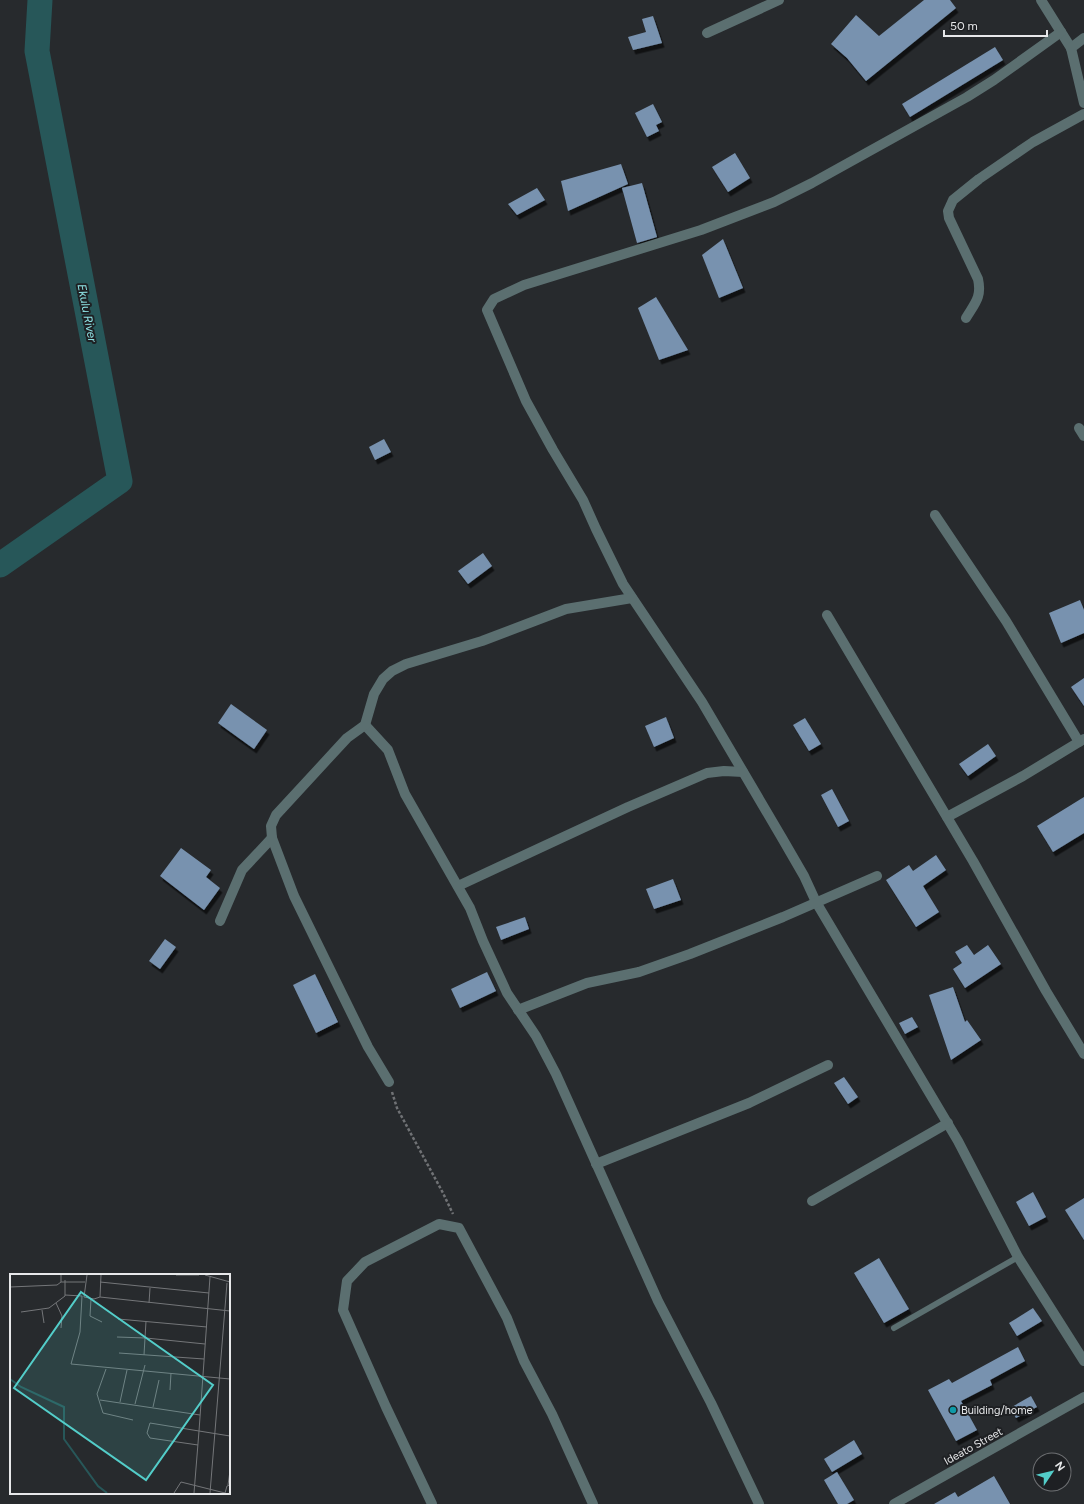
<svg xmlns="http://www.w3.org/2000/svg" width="1084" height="1504" viewBox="0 0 1084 1504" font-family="Figtree,sans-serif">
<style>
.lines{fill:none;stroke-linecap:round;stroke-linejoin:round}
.river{stroke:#275759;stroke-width:25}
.building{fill:#7892af;filter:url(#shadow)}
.path{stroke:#707275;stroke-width:2.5;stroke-dasharray:3 2;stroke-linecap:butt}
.service{stroke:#5b6f70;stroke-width:6}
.minor{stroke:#5b6f70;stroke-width:10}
.culture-dot{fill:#0f9aa8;stroke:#1e2023;stroke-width:1.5}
.labels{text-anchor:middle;stroke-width:4;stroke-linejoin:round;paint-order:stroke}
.poi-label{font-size:11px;fill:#e7e8ea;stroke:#1e2023;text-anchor:start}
.street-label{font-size:11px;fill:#e7e8ea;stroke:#1e2023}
.water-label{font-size:12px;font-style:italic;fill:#8ee3e5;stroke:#1e2023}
.inset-river{fill:none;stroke:#275759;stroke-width:2}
.inset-road{fill:none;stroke:#747679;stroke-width:1}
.view{fill:#53cdc9;fill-opacity:0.15;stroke:#53cdc9;stroke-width:2}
.inset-edge{fill:none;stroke:#e7e8ea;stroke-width:2}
</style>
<defs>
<filter id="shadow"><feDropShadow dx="2.5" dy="4.5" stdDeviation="0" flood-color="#0009"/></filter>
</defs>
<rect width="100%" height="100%" fill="#272a2d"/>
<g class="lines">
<!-- river -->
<polyline class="river" points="0,565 120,481 37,51 40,0"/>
</g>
<!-- building -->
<g class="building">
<polygon points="924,0 950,0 956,8 866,81 847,58 831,44 856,15 879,36"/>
<polygon points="653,16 662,43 633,50 628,37 646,32 642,19"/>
<polygon points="995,47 1003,60 910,117 902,104"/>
<polygon points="653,104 662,122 656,125 659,131 647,137 635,113"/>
<polygon points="735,153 750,178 728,192 712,167"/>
<polygon points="621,164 628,184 568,211 561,181"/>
<polygon points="642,183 657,237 637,243 622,188"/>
<polygon points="537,188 545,200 517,215 508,204"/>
<polygon points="723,239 743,288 719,298 702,255"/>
<polygon points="656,297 688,350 659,360 638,308"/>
<polygon points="384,439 391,452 375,460 369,447"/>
<polygon points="483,553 492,566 468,584 458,571"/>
<polygon points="1080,600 1084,610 1084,633 1061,643 1049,613"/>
<polygon points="1084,678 1084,706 1071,687"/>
<polygon points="231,704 267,730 254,749 218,723"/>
<polygon points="666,717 674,738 654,747 645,726"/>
<polygon points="805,718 821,744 809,751 793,725"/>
<polygon points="988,744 996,756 968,776 959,764"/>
<polygon points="832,789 849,821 838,827 821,795"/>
<polygon points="1084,797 1084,833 1053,852 1037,826"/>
<polygon points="181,848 211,870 206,877 220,888 204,910 160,876"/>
<polygon points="936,855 946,870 923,886 939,912 916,927 886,880 909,865 913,871"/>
<polygon points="673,879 681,900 654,909 646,889"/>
<polygon points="525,917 529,929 501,940 496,927"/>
<polygon points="165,939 176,947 160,969 149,961"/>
<polygon points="967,945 974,955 988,945 1001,964 965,988 953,969 962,963 955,952"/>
<polygon points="487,972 496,991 460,1008 451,989"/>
<polygon points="315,974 338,1022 316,1033 293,985"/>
<polygon points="953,987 965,1022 967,1020 981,1040 951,1060 929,995"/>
<polygon points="912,1017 918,1027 905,1034 899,1023"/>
<polygon points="844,1077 858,1097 848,1104 834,1083"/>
<polygon points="1033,1192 1046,1217 1029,1226 1016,1202"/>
<polygon points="1084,1198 1084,1240 1065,1210"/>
<polygon points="879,1258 909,1309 884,1323 854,1273"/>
<polygon points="1033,1308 1042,1321 1017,1336 1009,1323"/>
<polygon points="1018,1347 1025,1361 990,1380 992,1385 961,1401 977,1430 956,1441 928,1390 949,1379 952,1383"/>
<polygon points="1031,1396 1037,1407 1016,1418 1010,1408"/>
<polygon points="854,1440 862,1454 832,1472 824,1459"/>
<polygon points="837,1472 854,1500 847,1504 838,1504 824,1480"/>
<polygon points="994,1476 1010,1504 934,1504 955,1492 958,1497"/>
</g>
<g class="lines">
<!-- path -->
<polyline class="path" points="392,1092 397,1108 443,1193 453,1214"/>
<!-- service -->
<polyline class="service" points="894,1328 1018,1257"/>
<!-- minor -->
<g class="minor">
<polyline points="1041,0 1071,48"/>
<polyline points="1061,32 994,80 967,97 812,183 774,202 701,230 524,285 494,299 487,310 526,401 553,450 583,500 596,529 623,584 702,702 782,838 804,876 816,902 958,1141 1018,1257 1084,1361"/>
<polyline points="707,33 779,0"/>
<polyline points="1084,38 1071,48 1084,103"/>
<path d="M 966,318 C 975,303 982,297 978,279 L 949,218 L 948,211 L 953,200 L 979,179 L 1033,142 L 1084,114"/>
<polyline points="1079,428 1084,436"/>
<polyline points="935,515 1006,621 1079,742"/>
<polyline points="827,615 973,861 1046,991 1084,1054"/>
<polyline points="365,725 388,750 405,794 470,908 483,941 507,993 536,1036 556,1074 658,1301 711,1403 759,1504"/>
<polyline points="947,817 1023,776 1084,739"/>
<polyline points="458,886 628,807 707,773 724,771 743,772"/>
<polyline points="220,921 242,870 272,838"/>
<polyline points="518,1010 587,983 639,972 690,954 783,917 877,876"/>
<polyline points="389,1082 368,1047 294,896 272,838 271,826 276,815 347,738 365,725 374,694 383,679 392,671 406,664 482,641 566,609 632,598"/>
<polyline points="596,1164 749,1103 828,1065"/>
<polyline points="812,1201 948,1123"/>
<polyline points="432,1504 386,1407 343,1310 347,1281 365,1262 439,1224 459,1228 507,1318 524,1361 552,1414 593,1504"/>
<polyline points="894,1504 1084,1397"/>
</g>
</g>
<!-- markers -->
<circle class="culture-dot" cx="953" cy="1410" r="4"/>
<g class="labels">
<!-- poi labels -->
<g class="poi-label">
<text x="961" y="1414">Building/home</text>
</g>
<!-- street labels -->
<g class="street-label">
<text transform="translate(973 1446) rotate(-29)" y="4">Ideato Street</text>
</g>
<!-- water labels -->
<g class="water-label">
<text transform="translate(87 313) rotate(79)" y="4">Ekulu River</text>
</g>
</g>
<!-- overview -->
<g transform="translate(10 1274)">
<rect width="220" height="220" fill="#272a2d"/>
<path class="inset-river" d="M 0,105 L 11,113 L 54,133 L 54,165 L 88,212 L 97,219"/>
<path class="inset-road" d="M 77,1 L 74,23 L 84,25 L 90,23 L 91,1M 166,1 L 189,1M 195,1 L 220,8M 51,8 L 75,8M 90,8 L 199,19M 0,13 L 47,11 L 51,8 L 51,1M 55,21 L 72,22M 72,22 L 70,58 L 61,90 L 220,105M 90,23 L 220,37M 81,25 L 80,42 L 92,48M 46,29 L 52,42 L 51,54M 139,29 L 140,14M 32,36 L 34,49M 11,38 L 39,34 L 55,22 L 55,6M 108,45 L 197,53M 107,63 L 136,64M 136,64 L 195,70M 109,79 L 194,85M 134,81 L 136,47M 96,95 L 87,120 L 93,139 L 123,146M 160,116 L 161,99M 90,126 L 190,141M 110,128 L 117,96M 125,130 L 135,91M 143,133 L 149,106M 188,171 L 140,164 L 137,159 L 140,149 L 189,157 L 200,3M 220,172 L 220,195M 218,211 L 220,197M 164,219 L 171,208 L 215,219 L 217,212 L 220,211M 184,219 L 189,157 L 220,162M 200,219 L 217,9"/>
<path class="view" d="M 71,18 L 203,111 L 136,206 L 4,114 Z"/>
<rect width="220" height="220" class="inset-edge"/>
</g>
<!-- north arrow -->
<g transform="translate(1052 1472) rotate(55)"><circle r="19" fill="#1e2023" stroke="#6e7073"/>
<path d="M0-3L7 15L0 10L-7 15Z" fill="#53cdc9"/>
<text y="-6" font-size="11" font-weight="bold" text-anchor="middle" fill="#e7e8ea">N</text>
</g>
<!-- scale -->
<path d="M944 30v6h103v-6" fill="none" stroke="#e7e8ea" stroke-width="2"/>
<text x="950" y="30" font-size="12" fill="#e7e8ea" stroke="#1e2023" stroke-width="3" paint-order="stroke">50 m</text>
</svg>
